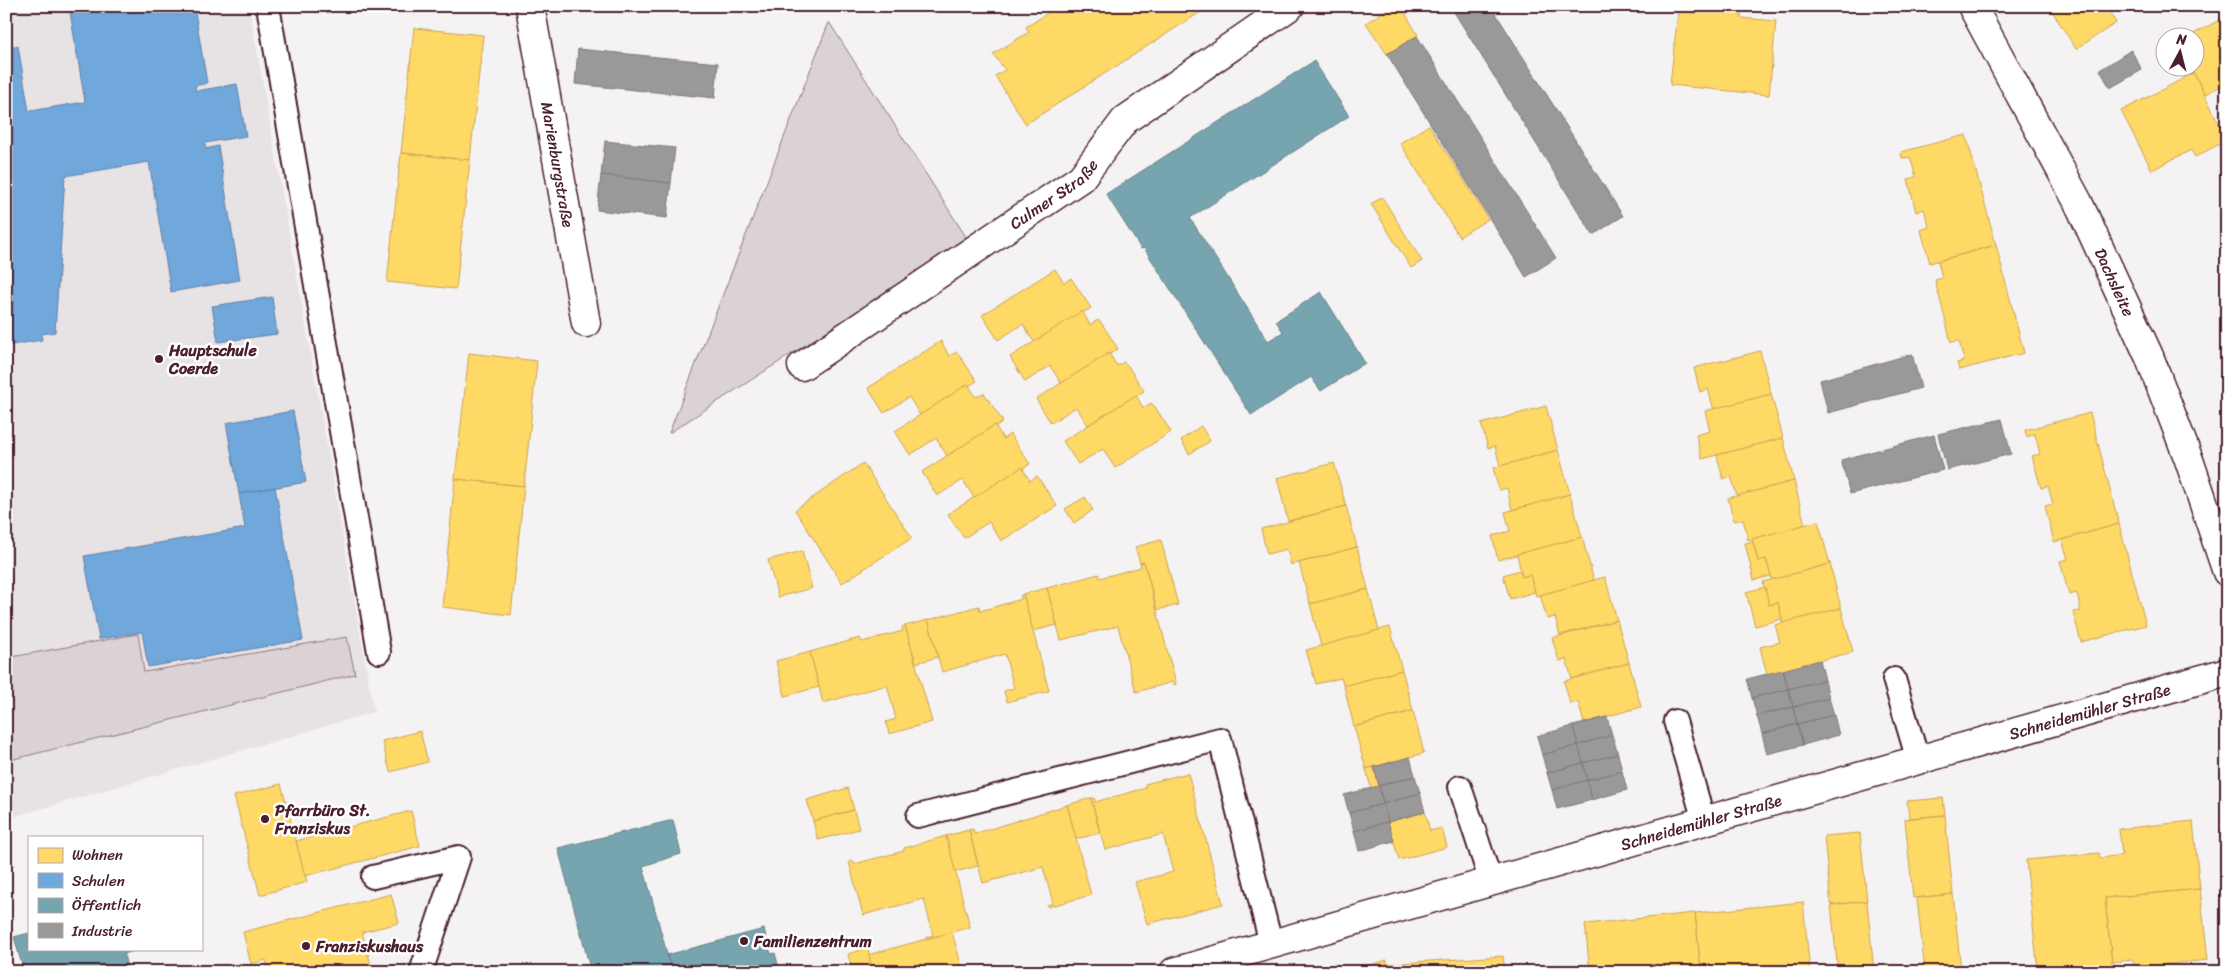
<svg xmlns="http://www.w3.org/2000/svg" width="2233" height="978" viewBox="0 0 2233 978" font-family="Sriracha,sans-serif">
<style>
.built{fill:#e7e2e3}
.green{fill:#dbd2d5;stroke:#927880}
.homes{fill:#ffd966;stroke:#c9a154}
.schools{fill:#6fa8dc;stroke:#647fa7}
.public{fill:#76a5af;stroke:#697d87}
.industry{fill:#999;stroke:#817478}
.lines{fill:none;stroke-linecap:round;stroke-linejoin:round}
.service-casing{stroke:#4a1f2b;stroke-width:26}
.minor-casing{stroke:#4a1f2b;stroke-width:31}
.service{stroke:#fff;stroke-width:22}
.minor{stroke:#fff;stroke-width:28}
.poi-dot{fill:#4a1f2b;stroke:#fff;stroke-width:2}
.labels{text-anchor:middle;stroke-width:5;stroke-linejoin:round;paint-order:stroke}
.street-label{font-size:16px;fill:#4a1f2b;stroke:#fff}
.poi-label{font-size:16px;font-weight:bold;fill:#4a1f2b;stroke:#fff;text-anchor:start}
</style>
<rect width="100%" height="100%" fill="#f4f2f2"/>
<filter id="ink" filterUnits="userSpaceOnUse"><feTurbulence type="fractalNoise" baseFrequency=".02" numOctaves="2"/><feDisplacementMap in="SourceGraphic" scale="10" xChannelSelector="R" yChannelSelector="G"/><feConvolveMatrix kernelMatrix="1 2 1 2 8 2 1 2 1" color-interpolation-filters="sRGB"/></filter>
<g filter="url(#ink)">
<!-- built -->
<polygon class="built" points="6,6 249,6 374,712 6,819"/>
<!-- green -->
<g class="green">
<polygon points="829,22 968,240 669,433"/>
<polygon points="138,634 144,672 347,637 355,674 6,761 6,658"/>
</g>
<!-- homes -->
<g class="homes">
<polygon points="1059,6 1210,6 1026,124 995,76 1005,70 993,54 1029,32 1026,27"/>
<polygon points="1392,6 1401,6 1418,35 1387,54 1366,23"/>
<polygon points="1697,6 1742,6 1741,18 1776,21 1769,95 1670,85 1678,11 1697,13"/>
<polygon points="2049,6 2116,6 2109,11 2116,23 2076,49"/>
<polygon points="2227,16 2227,52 2224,54 2227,64 2224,65 2227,71 2227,83 2205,94 2191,68 2196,68 2196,38 2186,38"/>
<polygon points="414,28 483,35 470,160 401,153"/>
<polygon points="2194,73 2227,140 2195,157 2191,150 2152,170 2121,111"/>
<polygon points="1429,125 1488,219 1459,237 1400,143"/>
<polygon points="1966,135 1996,245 1930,263 1921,230 1929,227 1924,209 1916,212 1908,179 1916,177 1910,157 1902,158 1901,152"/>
<polygon points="401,153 470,160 456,289 387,282"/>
<polygon points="1382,197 1422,261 1411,268 1371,204"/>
<polygon points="1996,245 2024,353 1959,370 1957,363 1964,361 1959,341 1951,342 1935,280 1942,278 1938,261"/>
<polygon points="1055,269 1064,283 1071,278 1091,308 1034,342 1023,324 998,340 982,315"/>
<polygon points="1082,311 1090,325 1098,320 1102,324 1118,349 1061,383 1050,366 1025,382 1010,357"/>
<polygon points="941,341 949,356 957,352 977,381 920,415 909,397 884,413 868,388"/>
<polygon points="1760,351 1771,394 1714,410 1708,389 1700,392 1694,368"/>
<polygon points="469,353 537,361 524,486 455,479"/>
<polygon points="1109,353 1117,366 1124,362 1128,366 1144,391 1088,425 1076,407 1051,423 1036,399"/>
<polygon points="968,384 976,397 984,393 1003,422 996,427 995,425 947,456 936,438 910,455 895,431"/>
<polygon points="1771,394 1783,438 1702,459 1696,435 1710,431 1705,411"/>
<polygon points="1136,395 1143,408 1151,403 1155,407 1171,432 1115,468 1103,449 1078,464 1063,441"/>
<polygon points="1546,406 1558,450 1500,466 1495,446 1488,448 1481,424"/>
<polygon points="2090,413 2119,524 2054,542 2045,506 2053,504 2048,486 2041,488 2032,456 2040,454 2035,434 2027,437 2025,430"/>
<polygon points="995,425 1003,439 1010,434 1030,464 974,498 963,480 937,496 922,472"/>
<polygon points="1201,426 1210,441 1189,454 1181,440"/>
<polygon points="1783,438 1794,481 1737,496 1731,476 1723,479 1717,455"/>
<polygon points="1558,450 1570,494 1512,510 1507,488 1499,490 1493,468"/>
<polygon points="863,463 912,538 842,583 795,510"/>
<polygon points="1334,463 1346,506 1288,521 1277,478"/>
<polygon points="1022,467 1030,481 1037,476 1057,506 1001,541 989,522 964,538 948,514"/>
<polygon points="455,479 524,486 511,615 442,607"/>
<polygon points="1794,481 1805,525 1748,540 1743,519 1734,521 1728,498"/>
<polygon points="1570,494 1582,537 1498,560 1492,536 1510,531 1505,512"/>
<polygon points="1085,497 1093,510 1074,523 1065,509"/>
<polygon points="1346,506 1357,547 1291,565 1287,549 1267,554 1261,529"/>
<polygon points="1818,521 1830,564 1772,580 1766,559 1758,561 1752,539"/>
<polygon points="2119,524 2146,625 2081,642 2073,612 2081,611 2077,593 2069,595 2060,561 2068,559 2062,540"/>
<polygon points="1582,537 1594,581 1536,596 1530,575 1522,577 1517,554"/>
<polygon points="1161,540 1178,605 1157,610 1144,562 1140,563 1135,547"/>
<polygon points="1753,542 1758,561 1766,559 1771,576 1754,580 1745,543"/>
<polygon points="1357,547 1368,589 1310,604 1299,563"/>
<polygon points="802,551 812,588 778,597 768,560"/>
<polygon points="1144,562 1176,684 1174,685 1173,682 1136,692 1118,626 1061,640 1047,588 1099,574 1100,578 1141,567 1140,563"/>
<polygon points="1830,564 1841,608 1783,624 1778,603 1769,605 1763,582"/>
<polygon points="1520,570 1522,577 1530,575 1535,592 1510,599 1503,575"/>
<polygon points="1605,577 1617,620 1560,635 1555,617 1547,619 1540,595"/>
<polygon points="1765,587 1769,605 1778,603 1782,619 1755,626 1746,592"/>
<polygon points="1047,588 1057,625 1033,631 1023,594"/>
<polygon points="1368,589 1379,631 1321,646 1310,604"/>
<polygon points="1023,594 1049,691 1007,702 1004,691 1014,688 1005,654 942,672 928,620 979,606 980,611 1022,599 1020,596"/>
<polygon points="1841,608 1853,652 1767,674 1760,647 1780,642 1775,625"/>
<polygon points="928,620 938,657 916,663 905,626"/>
<polygon points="1617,620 1629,663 1572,679 1566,659 1559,661 1552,638"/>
<polygon points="905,626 932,722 889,734 886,722 896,719 887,685 823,703 810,652 860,638 862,642 903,631 902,627"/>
<polygon points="1390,627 1402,670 1344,686 1341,678 1316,684 1306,650"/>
<polygon points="810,652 819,687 785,696 776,661"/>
<polygon points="1629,663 1641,707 1584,723 1578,702 1570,704 1564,681"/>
<polygon points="1402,670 1413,711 1354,727 1344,686"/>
<polygon points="1413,711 1424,753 1366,769 1354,727"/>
<polygon points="420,731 428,762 390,772 382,741"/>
<polygon points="1374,767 1379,786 1371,788 1366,769"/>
<polygon points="1188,773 1223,904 1147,924 1135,882 1173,872 1163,834 1105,850 1091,798 1094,798 1095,802 1146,788 1145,784"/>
<polygon points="281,784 307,882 260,895 234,796"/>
<polygon points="848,788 854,810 813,821 807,800"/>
<polygon points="1091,798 1100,833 1076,839 1067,805"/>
<polygon points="1943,798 1945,815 1909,818 1907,801"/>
<polygon points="1067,805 1091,895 1048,907 1047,905 1053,903 1043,867 983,883 969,830 973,829 974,834"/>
<polygon points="854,810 859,829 818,840 813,821"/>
<polygon points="411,811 420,846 305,876 296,841"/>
<polygon points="1425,812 1430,831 1442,828 1447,847 1399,860 1388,822"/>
<polygon points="1945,815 1953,894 1913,898 1905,819"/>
<polygon points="2193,821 2200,889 2105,898 2113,972 2038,972 2026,860 2099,853 2100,858 2122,855 2119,829"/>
<polygon points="969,830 978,866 955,872 946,836"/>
<polygon points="1860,833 1867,901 1831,905 1824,836"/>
<polygon points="946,836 970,927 927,939 926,937 933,935 924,899 863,915 849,862 852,861 854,864 904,851 904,848"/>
<polygon points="2200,889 2208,960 2134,968 2133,960 2112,962 2105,898"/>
<polygon points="391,894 399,923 362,932 373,972 269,972 266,960 251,964 243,932"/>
<polygon points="1953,894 1961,972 1925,972 1917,898"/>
<polygon points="1867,901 1874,972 1838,972 1831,905"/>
<polygon points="1803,902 1810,972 1701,972 1695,913"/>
<polygon points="1695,913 1701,972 1590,972 1585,924"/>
<polygon points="952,932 963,971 872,972 868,955"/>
<polygon points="868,948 872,972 853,972 848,954"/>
<polygon points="1503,956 1505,972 1345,972 1387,960 1386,964"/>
</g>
<!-- schools -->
<g class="schools">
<polygon points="69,6 194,6 207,83 195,86 196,91 237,84 246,136 205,143 206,149 218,146 240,280 171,292 149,162 65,176 55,332 41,334 42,340 6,346 6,48 18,46 29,111 85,102"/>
<polygon points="272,297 277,334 218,342 212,306"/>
<polygon points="293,411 306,482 239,494 226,423"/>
<polygon points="275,487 303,640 148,667 142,632 99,639 84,556 245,528 239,494"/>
</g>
<!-- public -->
<g class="public">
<polygon points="1314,61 1349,116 1190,218 1268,341 1283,332 1276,321 1321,292 1365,363 1321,391 1311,377 1251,415 1144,248 1141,249 1106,194"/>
<polygon points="673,820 681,854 643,866 672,972 591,972 558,848"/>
<polygon points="764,929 771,954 775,953 780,972 672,972 667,955"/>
<polygon points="29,933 29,949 134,949 134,951 124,954 128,972 24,972 14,937"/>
</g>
<!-- industry -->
<g class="industry">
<polygon points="1464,6 1491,6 1623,216 1593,235 1454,12"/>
<polygon points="1417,36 1556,258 1526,277 1387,54"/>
<polygon points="578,49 718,63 715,98 575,84"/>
<polygon points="2131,50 2142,70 2110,88 2100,70"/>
<polygon points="605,141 675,148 671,183 601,175"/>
<polygon points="601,175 671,183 667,218 597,210"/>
<polygon points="1912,354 1921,388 1828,413 1820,380"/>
<polygon points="2002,419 2011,454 1947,470 1938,434"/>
<polygon points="1934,435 1943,470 1850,494 1841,460"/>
<polygon points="1820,660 1825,680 1788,689 1783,670"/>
<polygon points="1783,670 1788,689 1752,698 1747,679"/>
<polygon points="1825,680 1829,698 1793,707 1788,689"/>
<polygon points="1788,689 1793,707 1757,716 1752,698"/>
<polygon points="1829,698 1834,715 1797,724 1793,707"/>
<polygon points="1793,707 1797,724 1762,734 1757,716"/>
<polygon points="1834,715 1839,735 1803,745 1797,724"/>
<polygon points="1607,717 1612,735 1578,745 1573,726"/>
<polygon points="1797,724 1803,745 1767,754 1762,734"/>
<polygon points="1573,726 1578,745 1542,755 1537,736"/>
<polygon points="1612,735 1618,754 1583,763 1578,745"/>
<polygon points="1578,745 1583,763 1547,773 1542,755"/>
<polygon points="1618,754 1622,771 1587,780 1583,763"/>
<polygon points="1410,757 1415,776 1379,786 1374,767"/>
<polygon points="1583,763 1587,780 1552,790 1547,773"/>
<polygon points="1622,771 1627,790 1592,800 1587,780"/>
<polygon points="1415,776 1420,793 1383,804 1379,786"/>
<polygon points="1587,780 1592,800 1557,809 1552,790"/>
<polygon points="1379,786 1383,804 1349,813 1344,795"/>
<polygon points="1420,793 1425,812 1388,822 1383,804"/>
<polygon points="1383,804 1388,822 1354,831 1349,813"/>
<polygon points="1388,822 1394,841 1359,851 1354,831"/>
</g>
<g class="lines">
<defs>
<g id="service">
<polyline points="268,6 379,652"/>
<polyline points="1894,679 1918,760"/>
<polyline points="1675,721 1704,821"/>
<polyline points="1460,787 1491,882"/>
<polyline points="918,816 1220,739 1271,944"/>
<polyline points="373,877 459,857 421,972"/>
</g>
<g id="minor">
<path id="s1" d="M 530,6 L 586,323"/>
<path id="s2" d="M 1972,6 L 2078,202 L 2149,356 L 2189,460 L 2227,572"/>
<path id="s3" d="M 802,366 L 1081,178 L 1125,120 L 1290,6"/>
<path id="s4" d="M 1174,972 L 2227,672"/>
</g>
</defs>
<!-- service casing -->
<use href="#service" class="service-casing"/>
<!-- minor casing -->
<use href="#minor" class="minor-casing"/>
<!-- service -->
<use href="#service" class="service"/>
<!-- minor -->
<use href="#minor" class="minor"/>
</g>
</g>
<!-- markers -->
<g class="poi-dot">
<circle cx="159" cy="359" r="5"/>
<circle cx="265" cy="819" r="5"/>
<circle cx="744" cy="941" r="5"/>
<circle cx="306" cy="946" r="5"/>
</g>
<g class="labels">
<!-- street labels -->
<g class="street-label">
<text dy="6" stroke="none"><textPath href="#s1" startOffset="161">Marienburgstraße</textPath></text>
<text dy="6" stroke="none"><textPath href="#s3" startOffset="305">Culmer Straße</textPath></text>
<text dy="6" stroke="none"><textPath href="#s2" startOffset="311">Dachsleite</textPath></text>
<text dy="6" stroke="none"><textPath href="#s4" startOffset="952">Schneidemühler Straße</textPath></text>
<text dy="6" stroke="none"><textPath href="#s4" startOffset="548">Schneidemühler Straße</textPath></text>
</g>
<!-- poi labels -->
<g class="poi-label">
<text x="169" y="356">Hauptschule<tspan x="169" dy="18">Coerde</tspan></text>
<text x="275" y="816">Pfarrbüro St.<tspan x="275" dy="18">Franziskus</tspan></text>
<text x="754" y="947">Familienzentrum</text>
<text x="316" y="952">Franziskushaus</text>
</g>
</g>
<!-- margin -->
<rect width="2233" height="978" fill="none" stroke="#fff" stroke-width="25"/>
<rect x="12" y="12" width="2208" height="953" fill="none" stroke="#4a1f2b" stroke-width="2" filter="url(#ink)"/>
<!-- legend -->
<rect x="28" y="836" width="175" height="115" fill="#ffffff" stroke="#b7a5aa"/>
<rect x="38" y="848" width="25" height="15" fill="#ffd966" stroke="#b7a5aa"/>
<text x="72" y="860" font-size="15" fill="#4a1f2b">Wohnen</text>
<rect x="38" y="873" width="25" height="15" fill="#6fa8dc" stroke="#b7a5aa"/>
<text x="72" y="886" font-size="15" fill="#4a1f2b">Schulen</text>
<rect x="38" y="898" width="25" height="15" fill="#76a5af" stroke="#b7a5aa"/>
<text x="72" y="910" font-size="15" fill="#4a1f2b">Öffentlich</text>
<rect x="38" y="923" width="25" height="15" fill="#999999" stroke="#b7a5aa"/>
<text x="72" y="936" font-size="15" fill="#4a1f2b">Industrie</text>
<!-- north arrow -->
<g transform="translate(2180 52) rotate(7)"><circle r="24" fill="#ffffff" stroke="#b7a5aa"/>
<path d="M0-4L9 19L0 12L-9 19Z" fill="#4a1f2b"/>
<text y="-8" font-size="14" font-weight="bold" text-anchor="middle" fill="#4a1f2b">N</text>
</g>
</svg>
